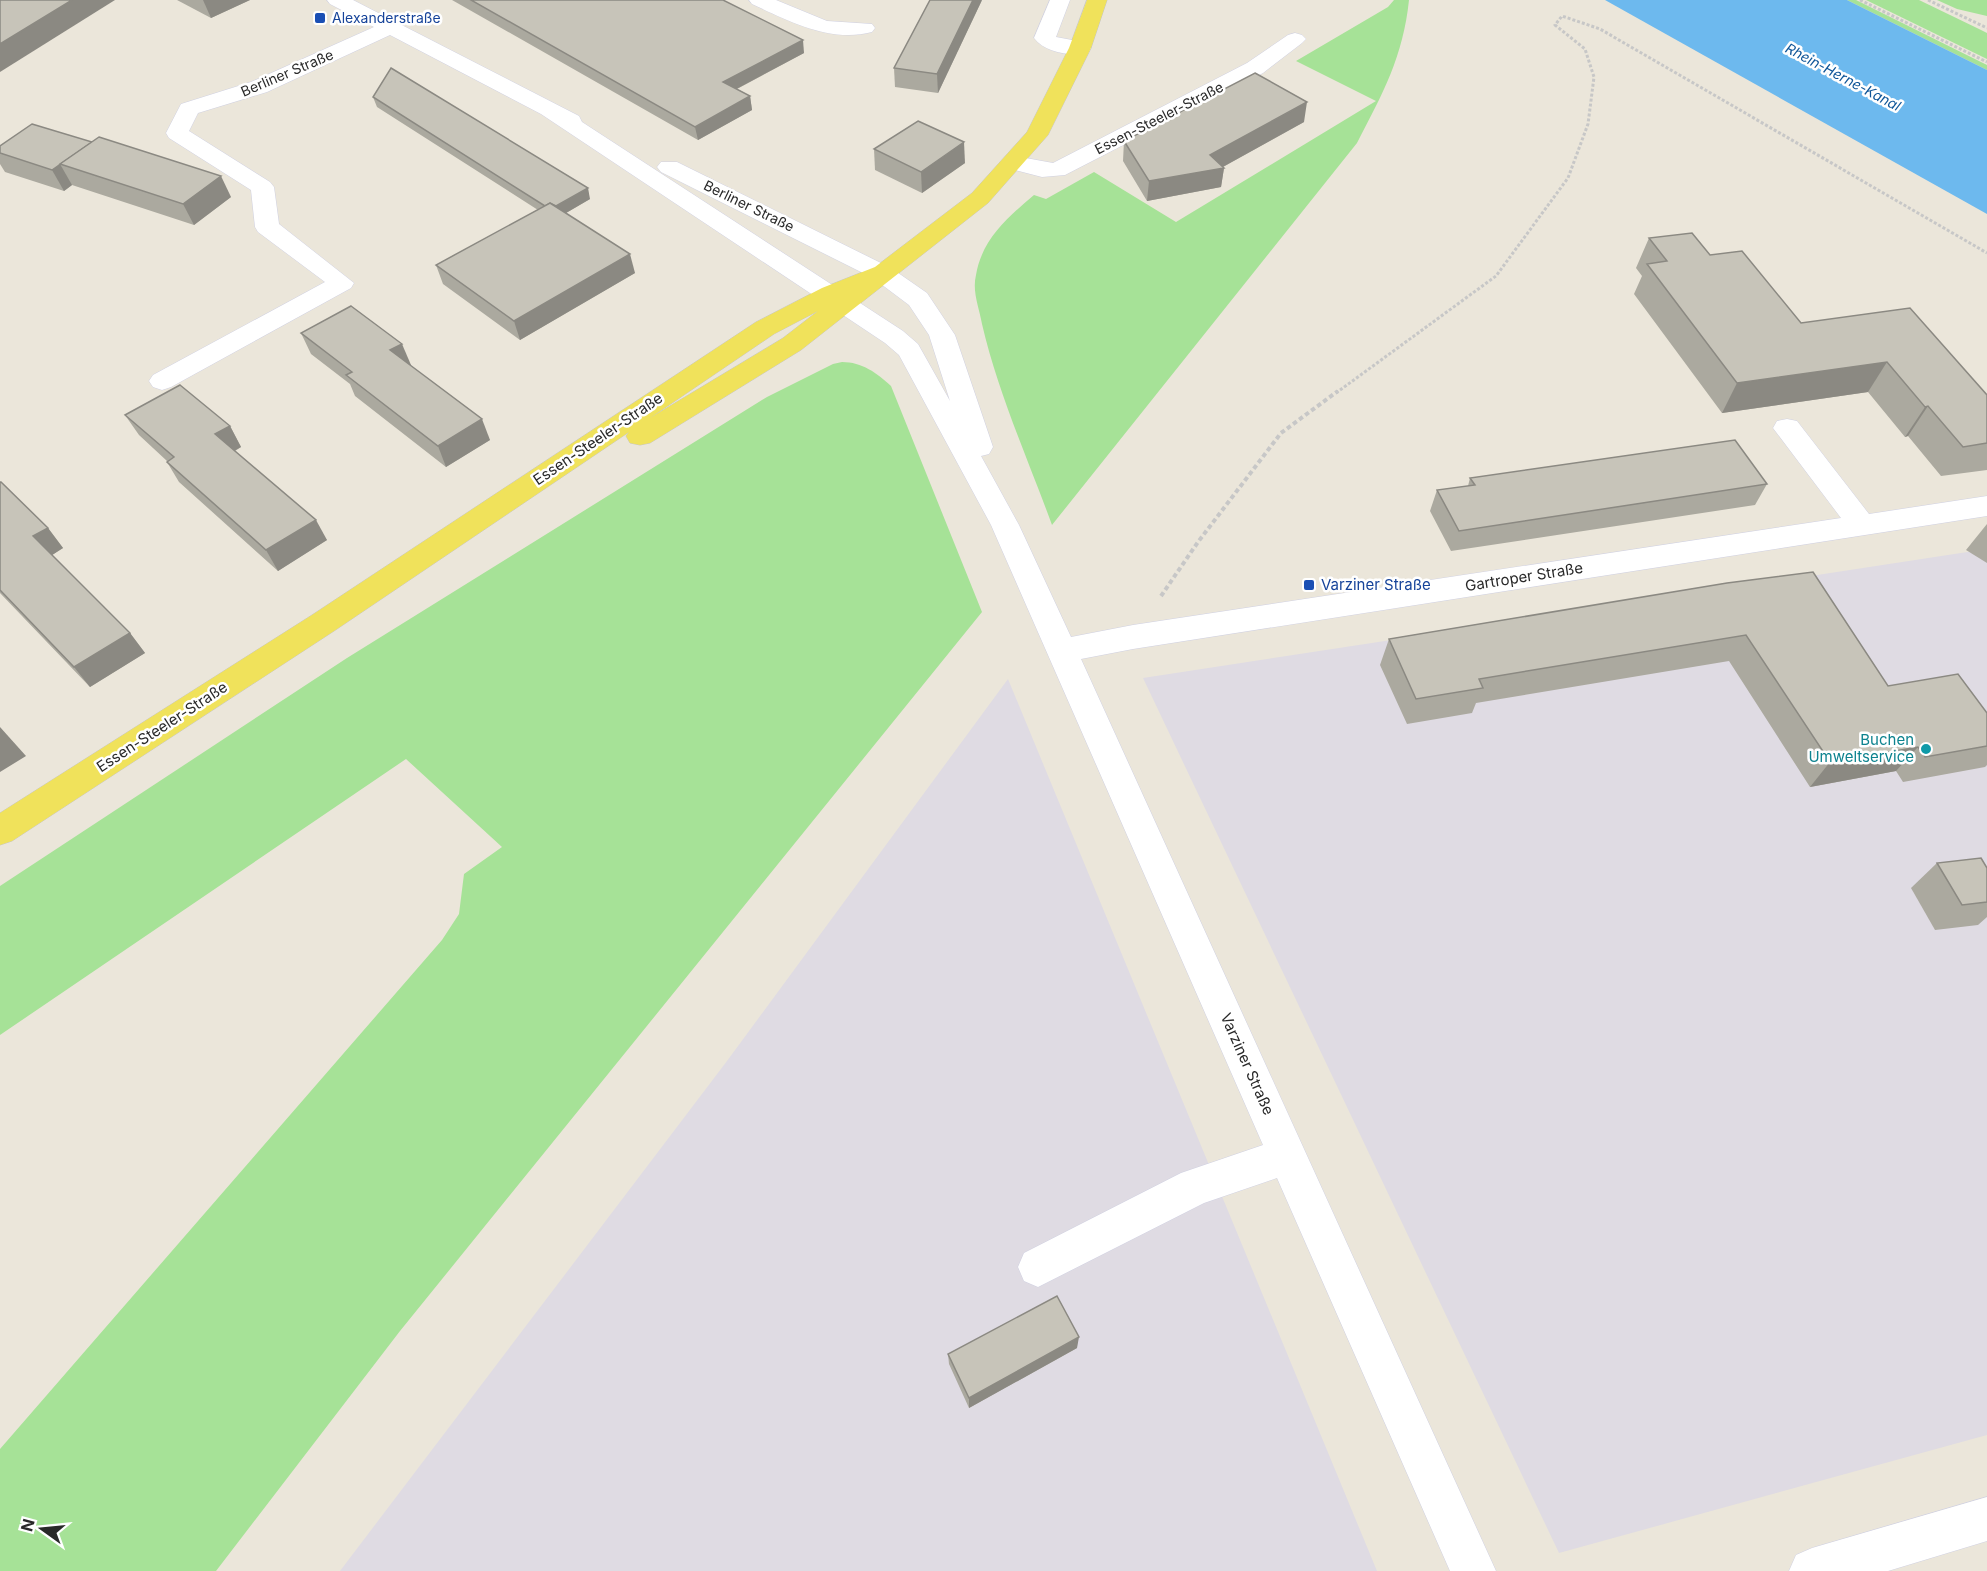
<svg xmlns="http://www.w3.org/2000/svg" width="1987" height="1571" viewBox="0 0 1987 1571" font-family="Inter,sans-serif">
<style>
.industrial{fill:#dfdbe3}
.green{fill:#a6e297}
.water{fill:#6db9ee}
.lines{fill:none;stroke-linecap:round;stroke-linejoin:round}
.minor-casing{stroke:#d0d1e2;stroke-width:1}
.major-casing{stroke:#c7c7c7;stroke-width:1}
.path-far1{stroke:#c7c7c7;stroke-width:3;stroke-dasharray:3 2;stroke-linecap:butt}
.path{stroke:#c7c7c7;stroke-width:4;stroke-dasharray:4.5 3;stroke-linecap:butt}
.minor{fill:#fff;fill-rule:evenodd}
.major{fill:#f0e25b;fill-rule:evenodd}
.wall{fill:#aba99f}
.shaded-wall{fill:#8b8982}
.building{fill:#c7c4b9;stroke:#8b8982;stroke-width:1.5}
.transit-dot{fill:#1a4fb4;stroke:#fff;stroke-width:2}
.culture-dot{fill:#0f9aa8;stroke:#fff;stroke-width:2}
.labels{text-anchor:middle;stroke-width:5;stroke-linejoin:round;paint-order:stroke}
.far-transit-label{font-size:14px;fill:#164399;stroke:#fff;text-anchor:start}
.far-street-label{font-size:14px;fill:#292929;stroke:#fff}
.far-water-label{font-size:14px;font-style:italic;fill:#0e5598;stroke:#fff}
.street-label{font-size:15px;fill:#292929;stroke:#fff}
.transit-label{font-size:15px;fill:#164399;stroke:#fff;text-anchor:start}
.culture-label{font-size:15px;fill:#0d838f;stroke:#fff;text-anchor:end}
</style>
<rect width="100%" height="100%" fill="#ebe6da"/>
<!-- industrial -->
<g class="industrial">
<polygon points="1987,549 1987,1435 1559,1553 1143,678"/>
<polygon points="1008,679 1377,1571 340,1571 727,1061"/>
</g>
<!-- green -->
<g class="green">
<path d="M 1394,0 L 1409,0 C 1403,57 1383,93 1357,143 L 1052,525 C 1028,459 998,393 982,324 C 979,307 972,292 976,275 C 982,239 1008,217 1034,195 L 1046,199 L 1094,172 L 1176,222 L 1376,101 L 1296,61 L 1388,7 Z"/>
<polygon points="1847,0 1856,0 1987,65 1987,70"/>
<polygon points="1866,0 1919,0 1979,29 1987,33 1987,59"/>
<polygon points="1937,0 1987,0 1987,16 1957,9"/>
<path d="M 842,362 C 862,362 877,373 891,386 L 982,612 L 400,1331 L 216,1571 L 0,1571 L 0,1449 L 442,940 L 459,914 L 464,874 L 502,847 L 406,759 L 0,1035 L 0,886 L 347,658 L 767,397 L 833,364 Z"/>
</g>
<!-- water -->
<polygon class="water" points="1605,0 1847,0 1987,70 1987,214"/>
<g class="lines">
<defs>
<g id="minor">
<polygon points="327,0 353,0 579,116 582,122 903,331 918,344 950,401 929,335 909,305 873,278 661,172 657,167 661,162 677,162 891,268 927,293 955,335 993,447 989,454 981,456 1019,525 1071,637 1133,625 1841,518 1773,428 1777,421 1787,419 1797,421 1869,514 1987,496 1987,516 1133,649 1081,659 1496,1571 1450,1571 1277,1178 1204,1203 1038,1287 1024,1281 1018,1267 1024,1253 1181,1173 1263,1145 991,525 899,355 885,343 541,114 390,35 267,92 198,113 189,131 270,182 274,187 279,224 354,283 351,288 171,387 162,390 153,387 149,381 153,375 325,282 258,232 255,227 251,190 169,138 166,133 181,104 251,82 374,27 330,4"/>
<path d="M 749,0 L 776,0 L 827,21 L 872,24 L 875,28 L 872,32 C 830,43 789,21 752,4 Z"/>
<path d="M 1050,0 L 1070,0 L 1056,37 L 1088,43 L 1091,48 L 1088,53 C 1071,57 1044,52 1034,38 Z"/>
<polygon points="1295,33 1302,35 1306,39 1302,43 1263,73 1065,175 1042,177 1007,168 1003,163 1007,158 1015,156 1053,163 1247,63 1288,35"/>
<polygon points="1987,1497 1987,1541 1888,1571 1789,1571 1796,1555 1812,1548"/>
</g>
<path id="major" d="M 1087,0 L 1107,0 L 1091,48 L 1048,135 L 988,203 L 801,350 L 650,443 L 640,445 L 630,443 L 626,436 L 629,432 L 334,631 L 12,841 L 0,845 L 0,813 L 312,615 L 756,322 L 822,288 L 875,267 L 972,193 L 1027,132 L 1069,48 ZM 818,311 L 783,338 L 650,418 L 774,334 Z"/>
</defs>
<!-- minor casing -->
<use href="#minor" class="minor-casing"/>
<!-- major casing -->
<use href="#major" class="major-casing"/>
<!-- path-far1 -->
<g class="path-far1">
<polyline points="1860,0 1987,62"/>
<polyline points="1928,0 1987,28"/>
<polyline points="1336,393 1496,276 1568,178 1588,124 1594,77 1585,49 1555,25 1562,16 1600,29 1987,253"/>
</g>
<!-- path -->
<polyline class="path" points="1161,596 1198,542 1281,433 1338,391"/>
<!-- minor -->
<use href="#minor" class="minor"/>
<!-- major -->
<use href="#major" class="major"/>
</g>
<!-- wall -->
<g class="wall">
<polygon points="177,0 250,0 211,18"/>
<polygon points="452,0 723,0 804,53 737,89 750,96 752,110 698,140"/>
<polygon points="982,0 938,93 895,87 894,68"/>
<polygon points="373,97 590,199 566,213 635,273 520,340 443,284 436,265 538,210 377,107"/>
<polygon points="1304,122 1223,167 1224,168 1221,187 1147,201 1123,161 1124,141"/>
<polygon points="92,143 231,197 194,225 72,185 64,191 5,172 0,164 0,146"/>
<polygon points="874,149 965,163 922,193 875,170"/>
<polygon points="1649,238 1710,255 1801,323 1987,395 1987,470 1941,476 1908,436 1905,437 1868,392 1722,413 1634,294 1642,276 1636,268"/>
<polygon points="301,333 411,365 410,365 490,440 446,467 355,396 350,384 311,354"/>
<polygon points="125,415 230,426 241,447 235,451 327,540 278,571 179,482 167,462 167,461 139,435"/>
<polygon points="1470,478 1767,484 1755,505 1451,551 1430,511 1437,490 1468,486"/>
<polygon points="0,482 48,528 63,548 52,555 130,633 145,653 90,687 0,593"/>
<polygon points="1987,524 1987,563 1966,550"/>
<polygon points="1727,583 1888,686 1987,713 1987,765 1985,767 1903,782 1896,771 1810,787 1729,661 1476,703 1472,713 1407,724 1380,665 1389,639"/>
<polygon points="1937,863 1987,868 1987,917 1978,925 1935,930 1911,888"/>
<polygon points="1077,1348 969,1408 949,1364 948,1354"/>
</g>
<!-- shaded-wall -->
<g class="shaded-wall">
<polygon points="72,0 115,0 0,72 0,44"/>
<polygon points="203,0 250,0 211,18"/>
<polygon points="973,0 982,0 938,93 937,74"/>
<polygon points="803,40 804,53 725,95 723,82"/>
<polygon points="750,96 752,110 698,140 695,127"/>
<polygon points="1307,102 1304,122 1219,169 1224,168 1221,187 1147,201 1149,181 1210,155"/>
<polygon points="964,142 965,163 922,193 921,172"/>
<polygon points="60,164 72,185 64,191 52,170"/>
<polygon points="221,176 231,197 194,225 183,204"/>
<polygon points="588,188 590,199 554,220 551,209"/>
<polygon points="630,254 635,273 520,340 514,321"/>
<polygon points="402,344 411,365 398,371 390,350"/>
<polygon points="1887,362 1868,392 1722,413 1737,383"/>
<polygon points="1928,406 1908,436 1905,437 1925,407"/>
<polygon points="482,419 490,440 446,467 438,446"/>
<polygon points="230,426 241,447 227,455 215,434"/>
<polygon points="316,520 327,540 278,571 266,550"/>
<polygon points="48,528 63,548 49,557 33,536"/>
<polygon points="130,633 145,653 90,687 74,667"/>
<polygon points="0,727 26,756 0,772"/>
<polygon points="1918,747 1896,771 1810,787 1830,762"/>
<polygon points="1079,1337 1077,1348 969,1408 969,1398"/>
</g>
<!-- building -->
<g class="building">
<polygon points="0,0 72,0 0,44"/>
<polygon points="471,0 723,0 803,40 723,82 750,96 695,127"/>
<polygon points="930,0 973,0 937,74 894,68"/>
<polygon points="391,68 588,188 556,206 550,203 545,206 373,97"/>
<polygon points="1255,73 1307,102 1210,155 1224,168 1149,181 1124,141"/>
<polygon points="918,121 964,142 921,172 874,149"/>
<polygon points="32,124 92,142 52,170 0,153 0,146"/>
<polygon points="99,137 221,176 183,204 60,164"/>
<polygon points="550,203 630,254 514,321 436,265"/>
<polygon points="1692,233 1710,255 1742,251 1801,323 1910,308 1987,395 1987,443 1963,447 1928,406 1925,407 1887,362 1737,383 1647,264 1667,261 1649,238"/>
<polygon points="351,306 402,344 390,350 482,419 438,446 346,375 352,372 301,333"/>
<polygon points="180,385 230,426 215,434 316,520 266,550 167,462 174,457 125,415"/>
<polygon points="1735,440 1767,484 1459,531 1437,490 1475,485 1470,478"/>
<polygon points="0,482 1,482 48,528 33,536 130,633 74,667 0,590"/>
<polygon points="1813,572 1888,686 1958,674 1987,713 1987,746 1925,757 1918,747 1830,762 1746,635 1479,679 1483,688 1416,699 1389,639 1727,583"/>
<polygon points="1981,858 1987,868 1987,902 1962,905 1937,863"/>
<polygon points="1057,1296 1079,1337 969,1398 948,1354"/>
</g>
<!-- markers -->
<g class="transit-dot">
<rect x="314" y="12" width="12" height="12" rx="3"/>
<rect x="1303" y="579" width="12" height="12" rx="3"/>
</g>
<circle class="culture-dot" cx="1926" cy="749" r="6"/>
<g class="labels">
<!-- far-transit labels -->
<g class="far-transit-label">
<text x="332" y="23">Alexanderstraße</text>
</g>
<!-- far-street labels -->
<g class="far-street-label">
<text transform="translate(287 73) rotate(-23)" y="5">Berliner Straße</text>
<text transform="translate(1159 118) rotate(-27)" y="5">Essen-Steeler-Straße</text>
<text transform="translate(749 206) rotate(26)" y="5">Berliner Straße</text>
</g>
<!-- far-water labels -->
<g class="far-water-label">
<text transform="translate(1843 77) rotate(28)" y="5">Rhein-Herne-Kanal</text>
</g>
<!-- street labels -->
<g class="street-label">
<text transform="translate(598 439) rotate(-34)" y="5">Essen-Steeler-Straße</text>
<text transform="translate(1524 577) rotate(-9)" y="5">Gartroper Straße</text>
<text transform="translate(162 727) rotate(-33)" y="5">Essen-Steeler-Straße</text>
<text transform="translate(1247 1064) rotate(66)" y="5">Varziner Straße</text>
</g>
<!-- transit labels -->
<g class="transit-label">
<text x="1321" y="590">Varziner Straße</text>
</g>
<!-- culture labels -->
<g class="culture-label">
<text x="1914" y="745">Buchen<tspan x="1914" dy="17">Umweltservice</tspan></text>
</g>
</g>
<!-- north arrow -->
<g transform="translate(42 1529) rotate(285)" stroke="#ffffff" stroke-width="4.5" paint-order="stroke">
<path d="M0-4.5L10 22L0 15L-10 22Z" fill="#292929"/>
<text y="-9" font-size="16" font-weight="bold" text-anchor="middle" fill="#292929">N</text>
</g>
</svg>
